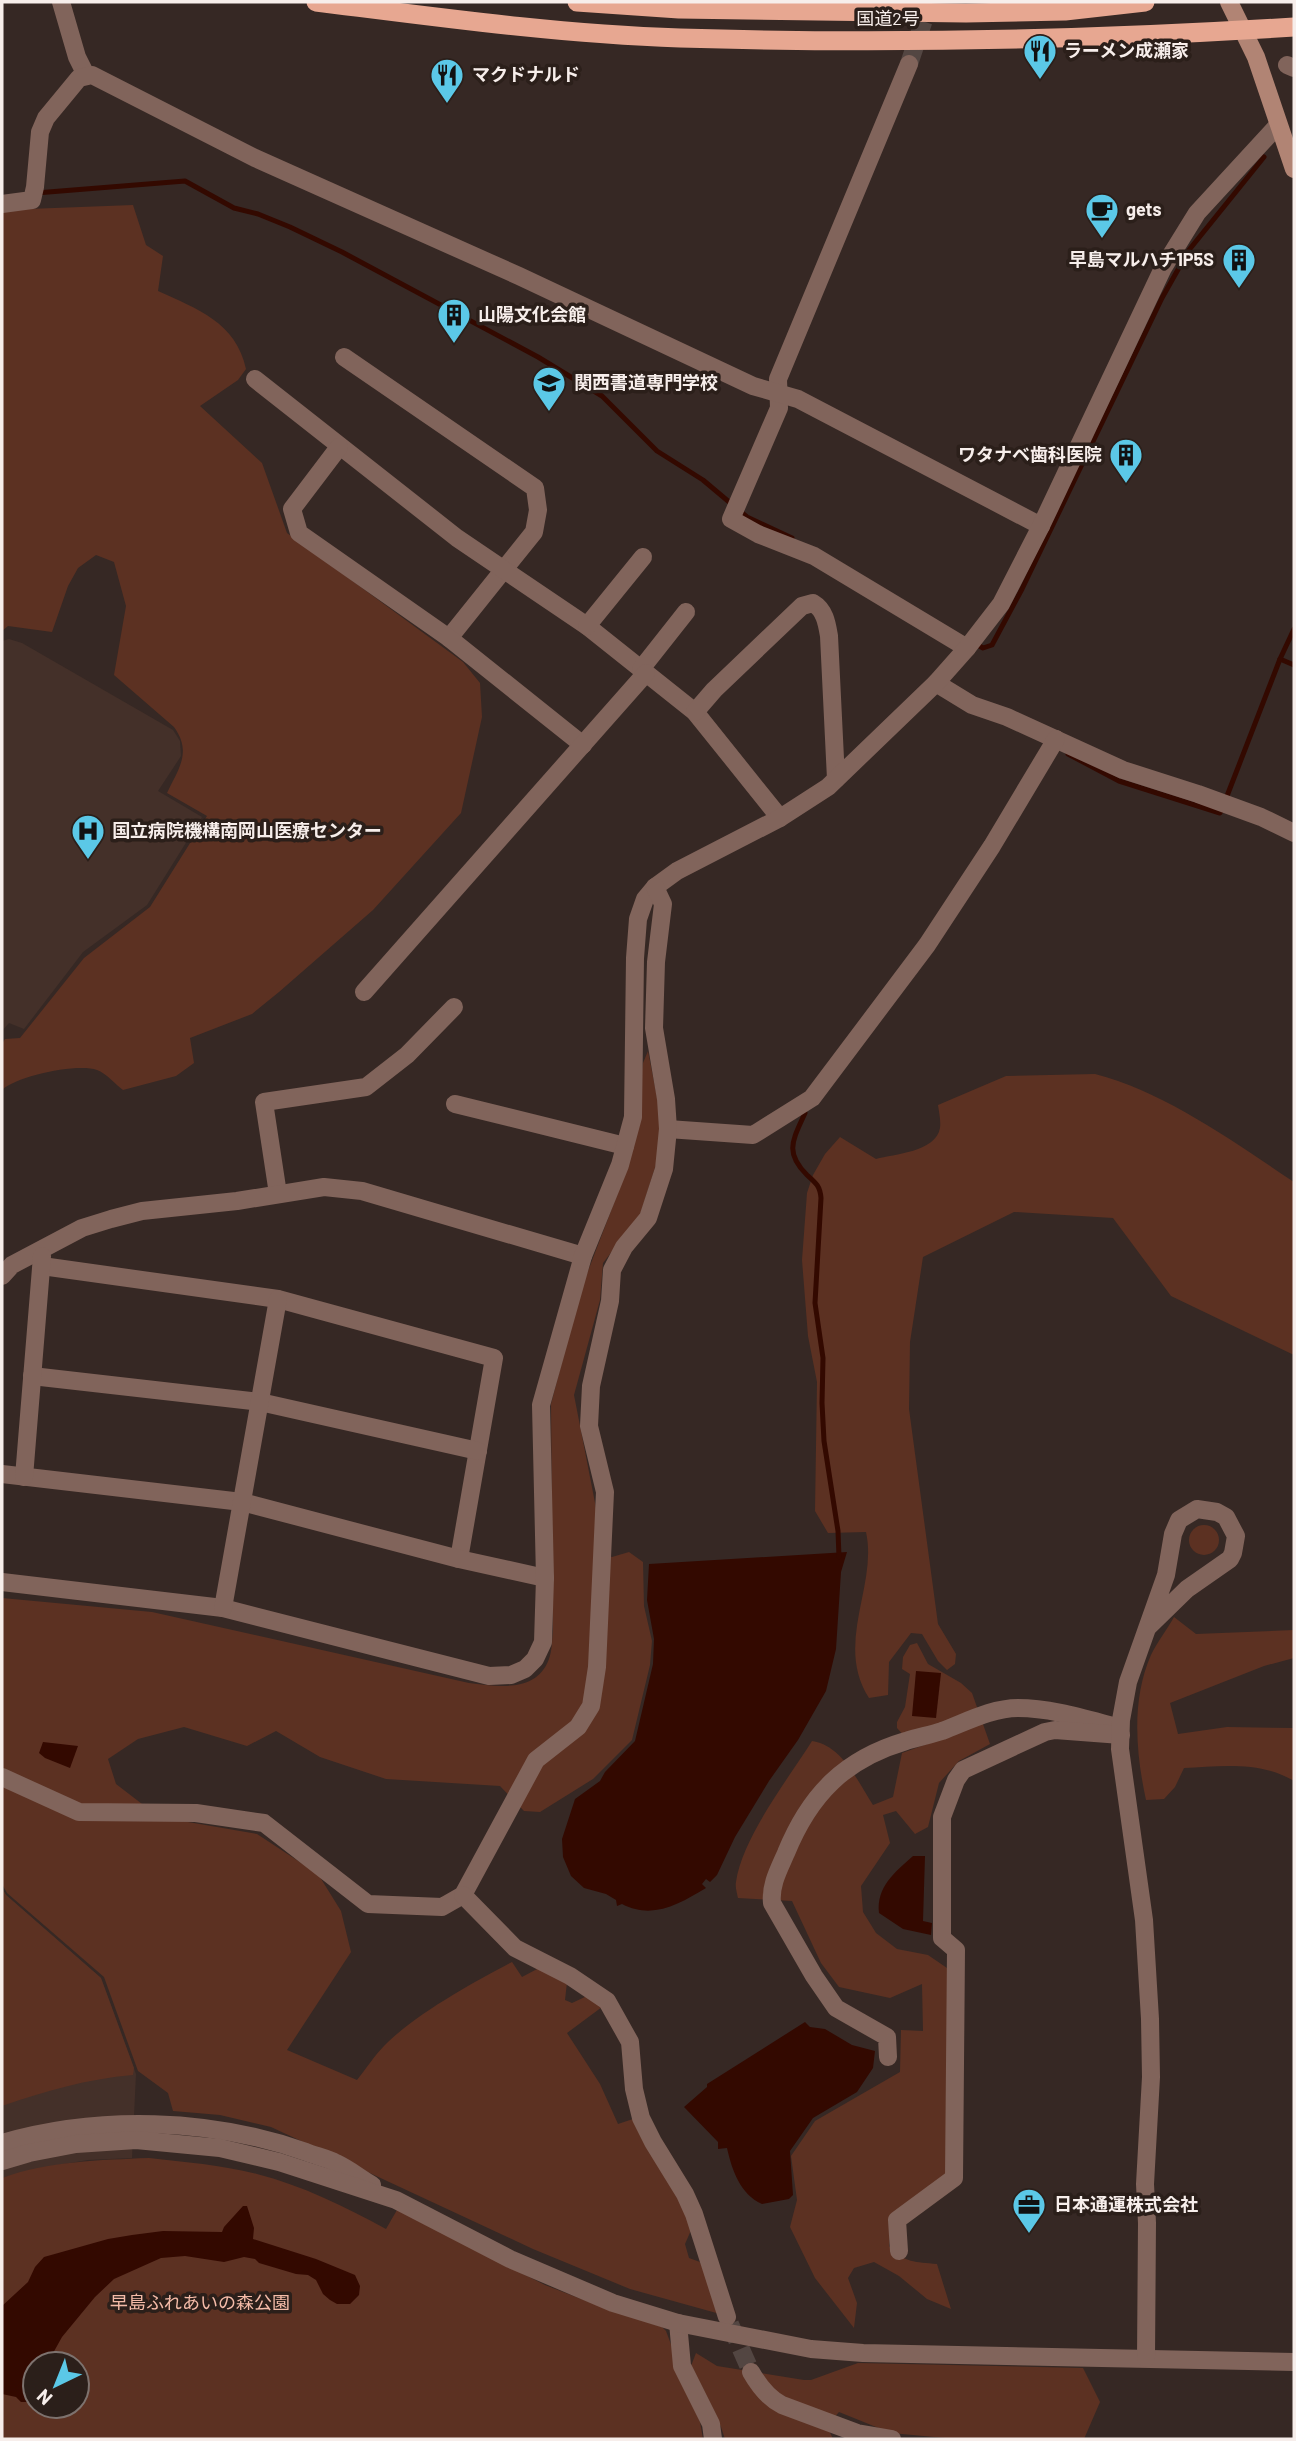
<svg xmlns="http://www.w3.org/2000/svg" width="1296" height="2441" viewBox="0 0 1296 2441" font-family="Barlow,'Noto Sans JP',sans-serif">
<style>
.built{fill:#443029}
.green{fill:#5c3122;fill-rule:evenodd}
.water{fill:#330900}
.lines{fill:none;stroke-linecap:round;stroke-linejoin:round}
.stream{stroke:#330900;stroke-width:5}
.minor-tunnel{stroke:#534642;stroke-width:18;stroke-dasharray:18 9;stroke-linecap:butt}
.minor{stroke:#81645b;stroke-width:18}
.tertiary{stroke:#81645b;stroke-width:18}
.secondary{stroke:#b18474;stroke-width:18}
.trunk{stroke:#e7a791;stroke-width:19}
.labels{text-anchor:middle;stroke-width:7;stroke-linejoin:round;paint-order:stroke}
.street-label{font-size:18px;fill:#f7eeeb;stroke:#2b1f1a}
.poi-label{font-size:18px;font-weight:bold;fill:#f7eeeb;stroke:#2b1f1a;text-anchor:start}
.park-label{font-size:18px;fill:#f4bba8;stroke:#2b1f1a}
</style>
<rect width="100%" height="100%" fill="#362824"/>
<!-- built -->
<g class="built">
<polygon points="9,639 22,643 173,730 180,741 181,756 158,791 202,817 147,905 83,952 24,1029 9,1023 2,1031 2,641"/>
<polygon points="2,1888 6,1895 101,1978 136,2074 132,2158 88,2160 41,2168 2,2178"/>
</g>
<!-- green -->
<g class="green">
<path d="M 133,205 L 146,245 L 163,256 L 158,291 C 197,309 236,322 246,369 L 238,380 L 200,406 L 262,463 L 287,533 L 463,662 L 480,683 L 482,717 L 461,813 L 373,910 L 279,992 L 252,1014 L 190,1038 L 194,1063 L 176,1076 L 123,1090 C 116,1085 106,1073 97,1070 C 77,1063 17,1076 2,1090 L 2,1044 L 5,1039 L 20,1038 L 84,958 L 150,907 L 207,816 L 167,793 C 179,768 192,752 174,727 L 114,675 L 126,606 L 114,562 L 96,555 L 78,568 L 68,586 L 52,632 L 8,626 L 2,631 L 2,210 Z"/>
<path d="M 648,1051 L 662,1123 L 659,1155 L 640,1215 L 603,1263 L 600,1300 L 574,1395 L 605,1554 L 612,1557 L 629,1552 L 643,1562 L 644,1606 L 652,1641 L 650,1665 L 632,1740 L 593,1779 L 540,1812 L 524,1811 L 500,1786 L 386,1779 L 320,1757 L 276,1731 L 247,1746 L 184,1727 L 138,1739 L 108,1759 L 116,1784 L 159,1817 L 257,1834 L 318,1874 L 341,1911 L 351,1952 L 287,2050 L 357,2080 C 366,2069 374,2056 384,2046 C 414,2015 474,1982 512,1962 L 522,1977 L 539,1968 L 567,1982 L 565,2000 L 572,2003 L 587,1996 L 602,2007 L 567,2033 L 600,2084 L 618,2124 L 636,2118 L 671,2182 L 692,2228 L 685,2244 L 689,2258 L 700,2262 L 720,2314 L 630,2289 L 533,2249 L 271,2127 L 220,2115 L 173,2111 L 168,2093 L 138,2071 L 104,1977 L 7,1893 L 2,1884 L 2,1598 L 152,1612 L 469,1683 C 497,1686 536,1694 549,1659 C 552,1651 552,1640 553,1631 L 551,1404 L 580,1292 L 627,1169 L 643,1063 Z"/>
<path d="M 1095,1074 C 1165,1092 1234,1142 1294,1182 L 1294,1355 L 1171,1296 L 1113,1218 L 1014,1212 L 923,1257 L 910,1342 L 909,1409 L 938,1624 L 956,1654 L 955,1664 L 947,1670 L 938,1661 L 922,1634 L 911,1633 L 889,1662 L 888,1695 L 869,1698 C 834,1643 878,1586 866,1532 L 828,1533 L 815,1511 L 817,1382 L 808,1336 L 802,1260 L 807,1193 L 813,1175 L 825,1154 L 840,1137 L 876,1159 C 894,1154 936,1152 940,1128 C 941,1121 939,1112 938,1105 L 1006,1076 Z"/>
<circle cx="1204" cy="1540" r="15"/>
<path d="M 1174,1617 L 1196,1634 L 1294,1630 L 1294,1658 L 1264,1666 L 1170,1703 L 1178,1734 L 1227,1727 L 1294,1728 L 1294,1781 C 1262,1761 1220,1766 1184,1768 L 1175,1787 L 1164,1799 L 1146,1800 C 1136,1754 1131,1700 1151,1655 C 1157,1642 1167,1630 1174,1617 Z"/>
<path d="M 917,1643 L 928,1664 L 961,1683 L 972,1693 L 990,1744 L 959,1761 L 939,1783 L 928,1827 L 915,1834 L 896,1811 L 883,1815 L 890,1843 L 861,1886 L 863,1912 L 876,1933 L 897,1949 L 928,1955 L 947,1968 L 951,2173 L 891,2217 L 889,2246 C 905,2263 915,2262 937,2264 L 951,2309 L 927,2299 L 899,2276 L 874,2262 L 854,2268 L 848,2278 L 857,2303 L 854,2328 L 815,2278 L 790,2227 L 797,2200 L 791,2156 L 815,2121 L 900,2072 L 901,2030 L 923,2031 L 922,1984 L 890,1998 L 839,1987 L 821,1963 L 792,1901 L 738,1898 C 737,1893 735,1887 736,1882 C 742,1838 788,1779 812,1741 C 842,1745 858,1782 873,1805 L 893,1797 L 902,1753 L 938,1740 L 905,1737 L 897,1728 L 897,1722 L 905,1707 L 910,1674 L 902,1669 L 903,1657 L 910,1645 Z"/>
<path d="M 2,1888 L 6,1895 L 101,1978 L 134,2068 L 133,2075 C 87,2079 45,2091 2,2106 Z"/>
<path d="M 149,2158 C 185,2162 222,2165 257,2174 C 303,2186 344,2206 386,2229 L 397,2210 L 545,2285 L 607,2309 L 662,2327 L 666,2331 L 700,2422 L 703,2439 L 2,2439 L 2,2178 C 48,2161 100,2160 149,2158 ZM 35,2364 L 77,2364 L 77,2406 L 35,2406 Z"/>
<polygon points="696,2353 717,2366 804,2380 811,2380 858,2363 1083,2368 1100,2402 1084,2439 956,2439 891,2433 839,2412 827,2426 833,2439 725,2439 721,2427 693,2373 691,2366"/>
</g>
<!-- water -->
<g class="water">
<path d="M 847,1552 L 841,1572 L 836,1649 L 826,1691 L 798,1740 L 769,1781 L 735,1837 L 717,1875 L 710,1882 L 706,1879 L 702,1884 L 706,1888 C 679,1904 653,1920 622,1904 L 617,1906 L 616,1900 L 606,1894 L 584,1888 L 571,1876 L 563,1857 L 562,1839 L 575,1799 L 600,1781 L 605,1772 L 635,1741 L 653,1664 L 654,1639 L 647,1600 L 649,1564 Z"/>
<polygon points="916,1671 941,1673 936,1718 912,1716"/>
<polygon points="43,1742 78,1746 70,1768 45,1758 39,1753"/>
<path d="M 913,1856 L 925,1856 L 923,1921 L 932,1923 L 931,1935 L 903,1929 L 879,1913 C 876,1887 895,1872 913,1856 Z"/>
<path d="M 805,2022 L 810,2027 L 825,2029 L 852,2045 L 875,2051 L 873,2068 L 857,2092 L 813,2118 L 790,2151 L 793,2195 L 789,2199 L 762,2204 C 740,2194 732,2170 727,2148 L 718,2149 L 718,2142 L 684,2107 L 707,2087 L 707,2084 Z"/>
<polygon points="243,2206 247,2206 254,2228 253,2239 316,2259 355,2275 360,2286 359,2295 350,2304 337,2304 330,2300 323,2294 316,2280 308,2275 296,2274 259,2263 255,2259 244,2257 224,2262 185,2256 161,2258 114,2279 95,2297 62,2337 47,2364 35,2364 35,2392 28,2402 21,2402 16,2397 2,2394 2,2306 28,2282 35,2267 44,2257 108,2239 132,2235 163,2231 222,2232 224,2227"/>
</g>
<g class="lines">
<!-- stream -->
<g class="stream">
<polyline points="36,193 185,181 234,208 258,214 290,227 342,252 538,357 602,396 657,451 703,480 747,517 792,538"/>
<polyline points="976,644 983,648 992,645 1022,589 1162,298 1189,250 1264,157"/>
<polyline points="1280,659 1294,665"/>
<polyline points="1068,754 1119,781 1220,813 1221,811"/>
<polyline points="1227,796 1280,659 1294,629"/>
<path d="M 805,1113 C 793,1140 784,1152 807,1175 C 816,1183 820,1186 821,1198 L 815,1303 L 823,1358 L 822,1403 L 824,1441 L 838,1531 L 839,1557"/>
</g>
<!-- minor-tunnel -->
<g class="minor-tunnel">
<polyline points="909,64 930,2"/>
<polyline points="730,2324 751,2372"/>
</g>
<!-- minor -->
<g class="minor">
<polyline points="61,2 77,57 86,75"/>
<polyline points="909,64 778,379 779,408 731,519 758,534 814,556 967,648"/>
<polyline points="1287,65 1294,68"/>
<polyline points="2,204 32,200 35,187 40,132 46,118 79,78 92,75 255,158 519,276 753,386 798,399 1041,526"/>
<polyline points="344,357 535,488 538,510 534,532 449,638"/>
<polyline points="255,379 457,538 587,626 695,712 780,818"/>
<polyline points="339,447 292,509 299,533 449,638 583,745"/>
<polyline points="587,626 643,557"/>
<polyline points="641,669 686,612"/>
<polyline points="936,683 972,705 1007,717 1123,770 1198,794 1261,817 1294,833"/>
<path d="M 695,712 L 714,690 L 802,606 L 813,603 C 825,610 827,624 829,636 L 836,779"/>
<polyline points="364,992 646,673"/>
<polyline points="455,1104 625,1146"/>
<polyline points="668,1129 753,1135 812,1098 927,945 992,846 1056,739"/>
<polyline points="278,1194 264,1102 366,1087 407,1055 454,1007"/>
<polyline points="42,1266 278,1299 494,1358 459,1559"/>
<polyline points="2,1276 12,1265 82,1228 111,1219 142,1211 237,1201 324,1187 362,1191 583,1256"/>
<polyline points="32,1376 260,1402 478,1451"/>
<polyline points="2,1474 242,1502 459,1559 545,1578"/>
<polyline points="24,1477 42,1256"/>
<polyline points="2,1582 223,1608 489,1676 511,1675 525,1669 535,1659 543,1642 545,1578 541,1405 583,1256 620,1165 633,1117 635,958 638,919 645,899 655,887 677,871 780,818 828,787 936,683 967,648 1001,604 1041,526 1163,268 1197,213 1278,125"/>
<polyline points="223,1608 278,1299"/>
<polyline points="2,1777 79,1812 196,1813 264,1823 368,1904 442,1907 463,1895 536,1760 578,1727 591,1706 597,1667 605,1492 589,1426 591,1386 610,1301 612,1270 624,1247 648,1218 664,1169 668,1129 666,1099 654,1028 656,962 663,904 655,887"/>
<polyline points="463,1895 515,1948 570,1976 607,2001 630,2042 634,2089 641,2118 653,2142 685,2194 694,2214 727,2317"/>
<path d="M 888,2057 L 887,2037 L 836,2008 L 814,1976 L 772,1903 C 770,1885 779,1869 786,1853 C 810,1794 845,1759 906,1741 C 918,1737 930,1735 942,1731 C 966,1722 992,1708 1018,1708 C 1051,1708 1086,1719 1117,1727"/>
<polyline points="899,2251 897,2220 954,2178 956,1950 942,1938 942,1817 956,1780 963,1770 1045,1732 1055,1730 1121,1735"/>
<polyline points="678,2323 682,2366 711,2424 713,2439"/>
<path d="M 751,2372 C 759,2386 768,2398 782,2405 L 857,2433 L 892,2439"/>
</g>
<!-- tertiary -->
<g class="tertiary">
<path d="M 2,2143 C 99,2115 210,2118 306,2152 C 316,2156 327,2158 336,2163 C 349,2169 360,2178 372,2185"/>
<polyline points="2,2161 29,2153 76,2144 136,2140 220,2148 279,2162 396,2200 510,2259 613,2303 678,2323 811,2349 863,2353 1294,2362"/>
<polyline points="1146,2358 1147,2223 1145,2184 1151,2077 1150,2019 1144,1920 1120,1749 1121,1720 1128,1682 1166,1575 1173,1534 1179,1520 1197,1509 1217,1512 1226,1517 1236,1536 1233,1553 1230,1559 1187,1589 1147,1628"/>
</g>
<!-- secondary -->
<polyline class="secondary" points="1229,2 1256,57 1294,169"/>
<!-- trunk -->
<g class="trunk">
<path d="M 316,2 C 436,17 558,34 680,38 C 884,44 1090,40 1294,27"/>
<polyline points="577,2 679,9 966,13 1065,11 1145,2"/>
</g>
</g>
<!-- icons -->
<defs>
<symbol id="restaurant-pin" viewBox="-11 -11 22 30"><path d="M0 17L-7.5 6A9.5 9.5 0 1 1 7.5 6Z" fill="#5bc8e7" stroke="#2b1f1a"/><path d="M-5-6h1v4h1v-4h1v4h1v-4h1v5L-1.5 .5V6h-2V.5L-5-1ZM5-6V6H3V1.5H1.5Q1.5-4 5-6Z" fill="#111"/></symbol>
<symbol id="cafe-pin" viewBox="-11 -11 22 30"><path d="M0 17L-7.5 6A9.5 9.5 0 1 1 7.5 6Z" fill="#5bc8e7" stroke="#2b1f1a"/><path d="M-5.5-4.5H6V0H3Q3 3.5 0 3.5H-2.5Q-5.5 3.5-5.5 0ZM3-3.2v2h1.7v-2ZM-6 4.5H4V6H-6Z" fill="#111"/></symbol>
<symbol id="building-pin" viewBox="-11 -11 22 30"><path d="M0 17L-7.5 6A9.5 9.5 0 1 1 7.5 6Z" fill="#5bc8e7" stroke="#2b1f1a"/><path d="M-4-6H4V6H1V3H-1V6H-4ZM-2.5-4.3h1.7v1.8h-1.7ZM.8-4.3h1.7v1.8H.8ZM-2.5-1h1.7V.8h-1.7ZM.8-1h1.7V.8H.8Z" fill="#111"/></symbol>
<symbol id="university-pin" viewBox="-11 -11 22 30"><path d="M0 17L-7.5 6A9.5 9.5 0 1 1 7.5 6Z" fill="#5bc8e7" stroke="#2b1f1a"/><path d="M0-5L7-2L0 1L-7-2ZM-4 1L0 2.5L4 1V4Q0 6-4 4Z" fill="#111"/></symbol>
<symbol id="hospital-pin" viewBox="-11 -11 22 30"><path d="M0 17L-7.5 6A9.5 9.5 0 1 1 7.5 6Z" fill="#5bc8e7" stroke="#2b1f1a"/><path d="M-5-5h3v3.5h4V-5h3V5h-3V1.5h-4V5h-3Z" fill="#111"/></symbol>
<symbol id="office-pin" viewBox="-11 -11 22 30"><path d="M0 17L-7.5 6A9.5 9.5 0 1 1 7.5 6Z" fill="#5bc8e7" stroke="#2b1f1a"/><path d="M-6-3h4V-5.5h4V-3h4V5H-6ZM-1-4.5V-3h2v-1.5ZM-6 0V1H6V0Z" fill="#111"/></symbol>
</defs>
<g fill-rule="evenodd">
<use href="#restaurant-pin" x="1021" y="32" width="38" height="52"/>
<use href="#restaurant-pin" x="428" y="56" width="38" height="52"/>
<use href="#cafe-pin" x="1083" y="191" width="38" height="52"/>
<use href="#building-pin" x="1220" y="241" width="38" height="52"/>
<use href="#building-pin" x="435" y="296" width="38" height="52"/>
<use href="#university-pin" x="530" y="364" width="38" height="52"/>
<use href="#building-pin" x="1107" y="436" width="38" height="52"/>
<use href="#hospital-pin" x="69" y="812" width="38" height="52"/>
<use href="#office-pin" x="1010" y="2186" width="38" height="52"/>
</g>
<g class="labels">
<!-- street labels -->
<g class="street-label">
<text x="888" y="25">国道2号</text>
</g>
<!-- poi labels -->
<g class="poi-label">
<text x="1064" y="57">ラーメン成瀬家</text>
<text x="472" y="81">マクドナルド</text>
<text x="1126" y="216">gets</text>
<text x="1214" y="266" text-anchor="end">早島マルハチ1P5S</text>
<text x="478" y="321">山陽文化会館</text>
<text x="574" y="389">関西書道専門学校</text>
<text x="1102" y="461" text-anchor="end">ワタナベ歯科医院</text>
<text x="112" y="837">国立病院機構南岡山医療センター</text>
<text x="1054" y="2211">日本通運株式会社</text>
</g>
<!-- park labels -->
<g class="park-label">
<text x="200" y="2309">早島ふれあいの森公園</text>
</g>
</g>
<!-- border -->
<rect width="1296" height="2441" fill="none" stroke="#f7eeeb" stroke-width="7"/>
<!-- north arrow -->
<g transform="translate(56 2385) rotate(223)"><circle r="33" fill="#2b1f1a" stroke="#7d726e" stroke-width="2"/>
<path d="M0-5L12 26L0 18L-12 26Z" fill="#5bc8e7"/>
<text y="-10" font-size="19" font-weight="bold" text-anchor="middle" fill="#f7eeeb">N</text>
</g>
</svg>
